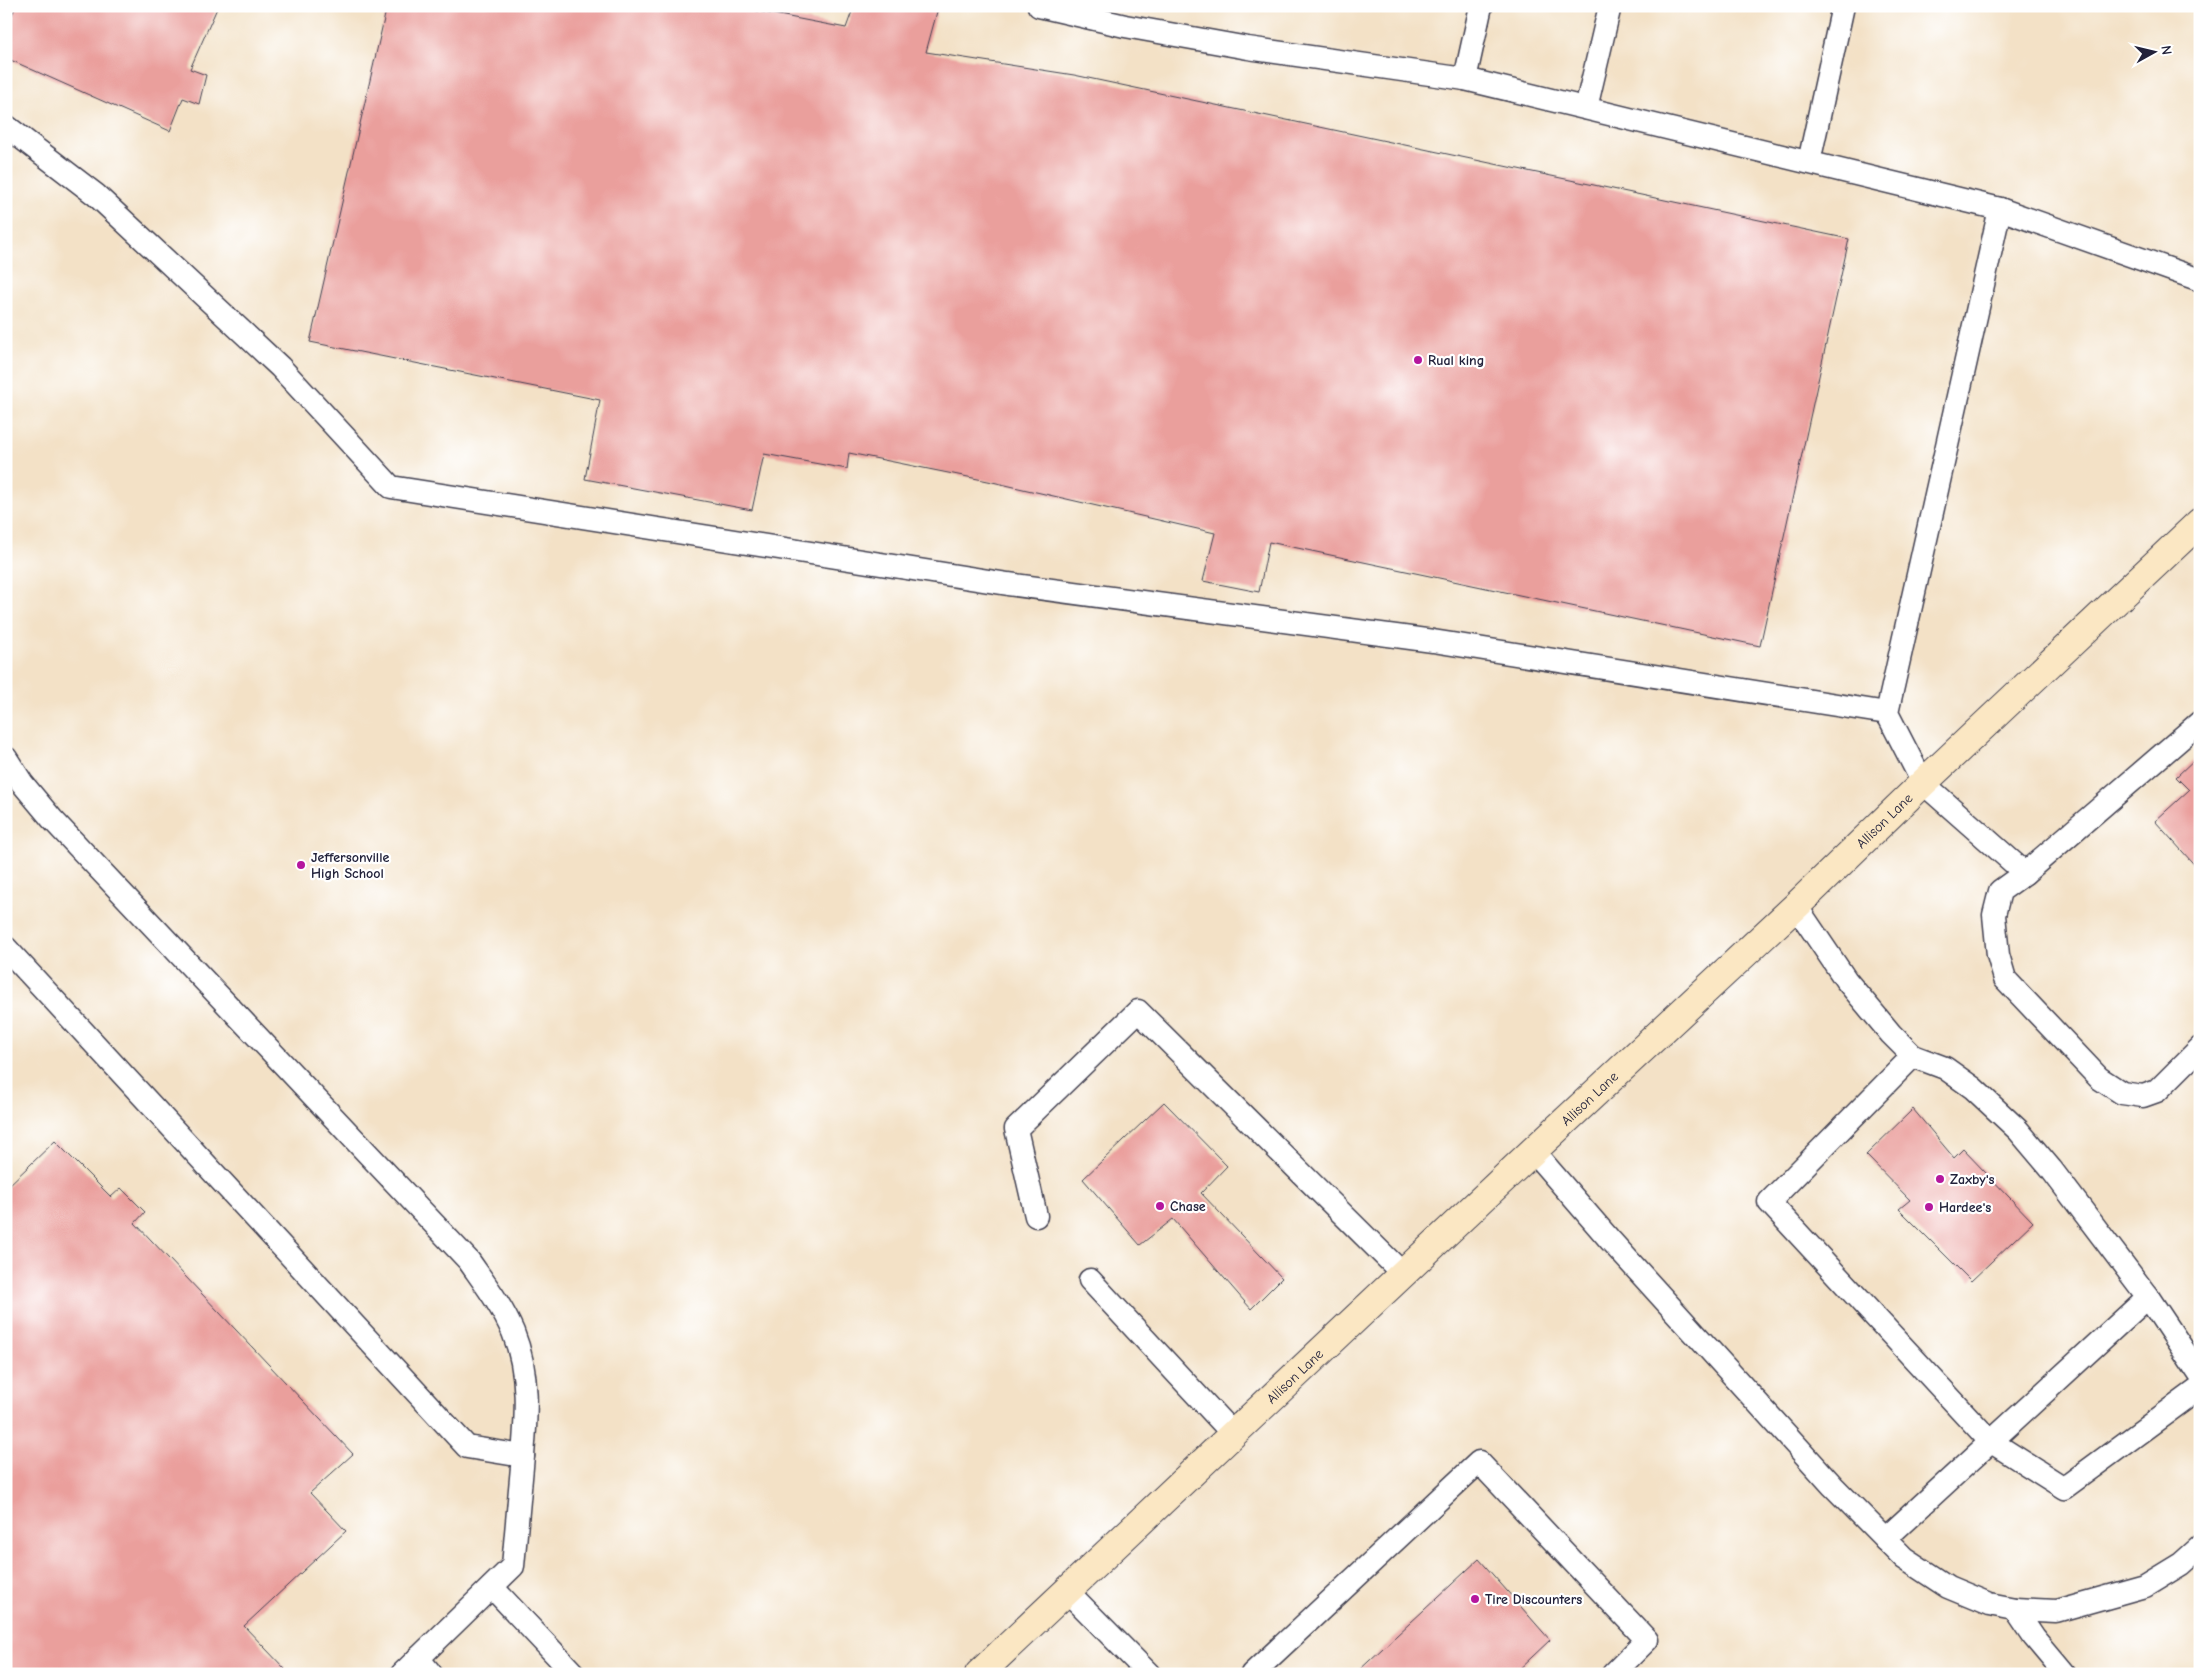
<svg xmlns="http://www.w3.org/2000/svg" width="2206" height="1680" viewBox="0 0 2206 1680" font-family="'Comic Neue',sans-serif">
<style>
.building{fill:#ea9f9c}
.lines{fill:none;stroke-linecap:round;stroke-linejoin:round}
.lane-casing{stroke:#413f50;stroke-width:25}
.secondary-casing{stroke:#413f50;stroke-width:30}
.lane{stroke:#fff;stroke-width:22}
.secondary{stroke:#fbe7c3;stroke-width:28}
.poi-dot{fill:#b5179e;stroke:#fff;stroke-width:2}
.labels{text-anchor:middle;stroke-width:4.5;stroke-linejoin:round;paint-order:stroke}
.poi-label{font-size:14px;font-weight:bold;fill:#22223b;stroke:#fff;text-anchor:start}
.street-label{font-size:14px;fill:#22223b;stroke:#fff}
</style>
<rect width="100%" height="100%" fill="#fff"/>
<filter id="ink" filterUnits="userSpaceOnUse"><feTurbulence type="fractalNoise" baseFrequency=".02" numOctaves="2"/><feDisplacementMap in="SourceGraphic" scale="10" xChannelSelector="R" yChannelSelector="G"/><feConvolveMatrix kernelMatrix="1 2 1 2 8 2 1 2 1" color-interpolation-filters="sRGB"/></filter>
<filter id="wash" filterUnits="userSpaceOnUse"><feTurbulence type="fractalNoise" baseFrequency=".0096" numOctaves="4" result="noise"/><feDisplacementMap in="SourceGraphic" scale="20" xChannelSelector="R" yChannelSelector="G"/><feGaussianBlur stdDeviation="1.12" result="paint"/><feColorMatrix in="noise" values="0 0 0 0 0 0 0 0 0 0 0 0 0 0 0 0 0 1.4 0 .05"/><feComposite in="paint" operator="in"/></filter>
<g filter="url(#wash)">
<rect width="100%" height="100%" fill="#f3e1c6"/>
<g id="blocks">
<!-- building -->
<g class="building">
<polygon points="16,6 218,6 190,69 206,75 199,104 183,98 170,131 6,58 6,27"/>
<polygon points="387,6 732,6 846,28 854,6 931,6 938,8 926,52 1074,75 1849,239 1760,646 1269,542 1259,592 1203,581 1215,533 988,481 849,453 847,469 764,454 752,510 585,479 600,400 310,342"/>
<polygon points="2200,754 2200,871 2155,821 2189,790 2176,777"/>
<polygon points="1164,1102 1227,1166 1201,1193 1282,1278 1251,1309 1173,1219 1140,1245 1083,1179"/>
<polygon points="1913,1109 1954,1158 1963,1149 2033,1222 1971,1281 1899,1209 1910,1200 1866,1155"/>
<polygon points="55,1141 111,1197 121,1188 145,1212 135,1223 353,1454 310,1493 346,1531 244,1626 285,1669 280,1674 6,1674 6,1188"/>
<polygon points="1479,1559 1550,1640 1514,1674 1355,1674"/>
</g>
</g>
</g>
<g filter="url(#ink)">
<use href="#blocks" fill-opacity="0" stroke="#413f50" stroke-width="1"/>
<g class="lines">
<defs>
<g id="lane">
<polyline points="1039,6 1125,26 1248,48 1465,79 2000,209 1887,713 1923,783 2025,873"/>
<polyline points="1465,79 1481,6"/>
<polyline points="1586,108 1610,6"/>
<polyline points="6,126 96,195 280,367 391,487 1008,584 1433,641 1887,713"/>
<polyline points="1809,162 1843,6"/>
<polyline points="2000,209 2200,280"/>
<polyline points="2200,722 2025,873 2000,891 1994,915 1998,955 2005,979 2099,1078 2122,1093 2143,1096 2157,1091 2200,1048"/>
<path d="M 6,758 L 22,783 L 52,819 L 469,1261 C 485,1284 502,1306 513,1332 C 531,1376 526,1421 522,1467 C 519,1500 516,1533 513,1566 L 402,1674"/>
<polyline points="1796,906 1846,980 1891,1034 1913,1056 1945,1068 1973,1088 2018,1130 2051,1169 2148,1297 1885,1539"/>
<polyline points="6,948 467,1447 523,1456"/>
<polyline points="1913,1056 1769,1202 1990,1441 2064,1488 2200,1388"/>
<polyline points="1533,1151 1610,1240 1833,1486 1904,1558 1948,1587 1989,1604 2015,1609 2034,1637 2065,1674"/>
<polyline points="1036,1216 1016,1129 1138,1011 1403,1274"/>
<polyline points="1090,1280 1233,1434"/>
<polyline points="2148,1297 2200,1375"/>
<polyline points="492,1587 574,1674"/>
<polyline points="1067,1591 1149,1674"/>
<polyline points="2015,1609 2056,1611 2145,1586 2181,1564 2200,1547"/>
<polyline points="418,1658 431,1674"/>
<polyline points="1252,1674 1479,1462 1647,1640 1613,1674"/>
</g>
<g id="secondary">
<path id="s1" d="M 979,1674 L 1533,1151 L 1796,906 L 1923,783 L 2200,522"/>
</g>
</defs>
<!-- lane casing -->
<use href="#lane" class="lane-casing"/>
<!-- secondary casing -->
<use href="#secondary" class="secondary-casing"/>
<!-- lane -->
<use href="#lane" class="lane"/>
<!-- secondary -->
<use href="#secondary" class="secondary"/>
</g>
</g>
<!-- markers -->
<g class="poi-dot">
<circle cx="1418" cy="360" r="5"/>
<circle cx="301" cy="865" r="5"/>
<circle cx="1940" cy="1179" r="5"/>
<circle cx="1160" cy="1206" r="5"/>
<circle cx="1929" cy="1207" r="5"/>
<circle cx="1475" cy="1599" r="5"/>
</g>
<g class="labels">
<!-- poi labels -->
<g class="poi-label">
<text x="1428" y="365">Rual king</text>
<text x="311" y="862">Jeffersonville<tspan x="311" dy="16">High School</tspan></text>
<text x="1950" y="1184">Zaxby's</text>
<text x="1170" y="1211">Chase</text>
<text x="1939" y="1212">Hardee's</text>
<text x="1485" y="1604">Tire Discounters</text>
</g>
<!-- street labels -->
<g class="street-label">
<text dy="5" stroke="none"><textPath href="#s1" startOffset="1244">Allison Lane</textPath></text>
<text dy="5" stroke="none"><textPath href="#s1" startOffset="839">Allison Lane</textPath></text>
<text dy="5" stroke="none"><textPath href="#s1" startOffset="434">Allison Lane</textPath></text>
</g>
</g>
<!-- margin -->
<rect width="2206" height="1680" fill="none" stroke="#fff" stroke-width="25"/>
<!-- north arrow -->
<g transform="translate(2154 52) rotate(82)" stroke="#ffffff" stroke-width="4" paint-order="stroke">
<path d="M0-4L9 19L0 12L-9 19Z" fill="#22223b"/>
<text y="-8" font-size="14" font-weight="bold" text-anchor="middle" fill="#22223b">N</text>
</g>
</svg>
